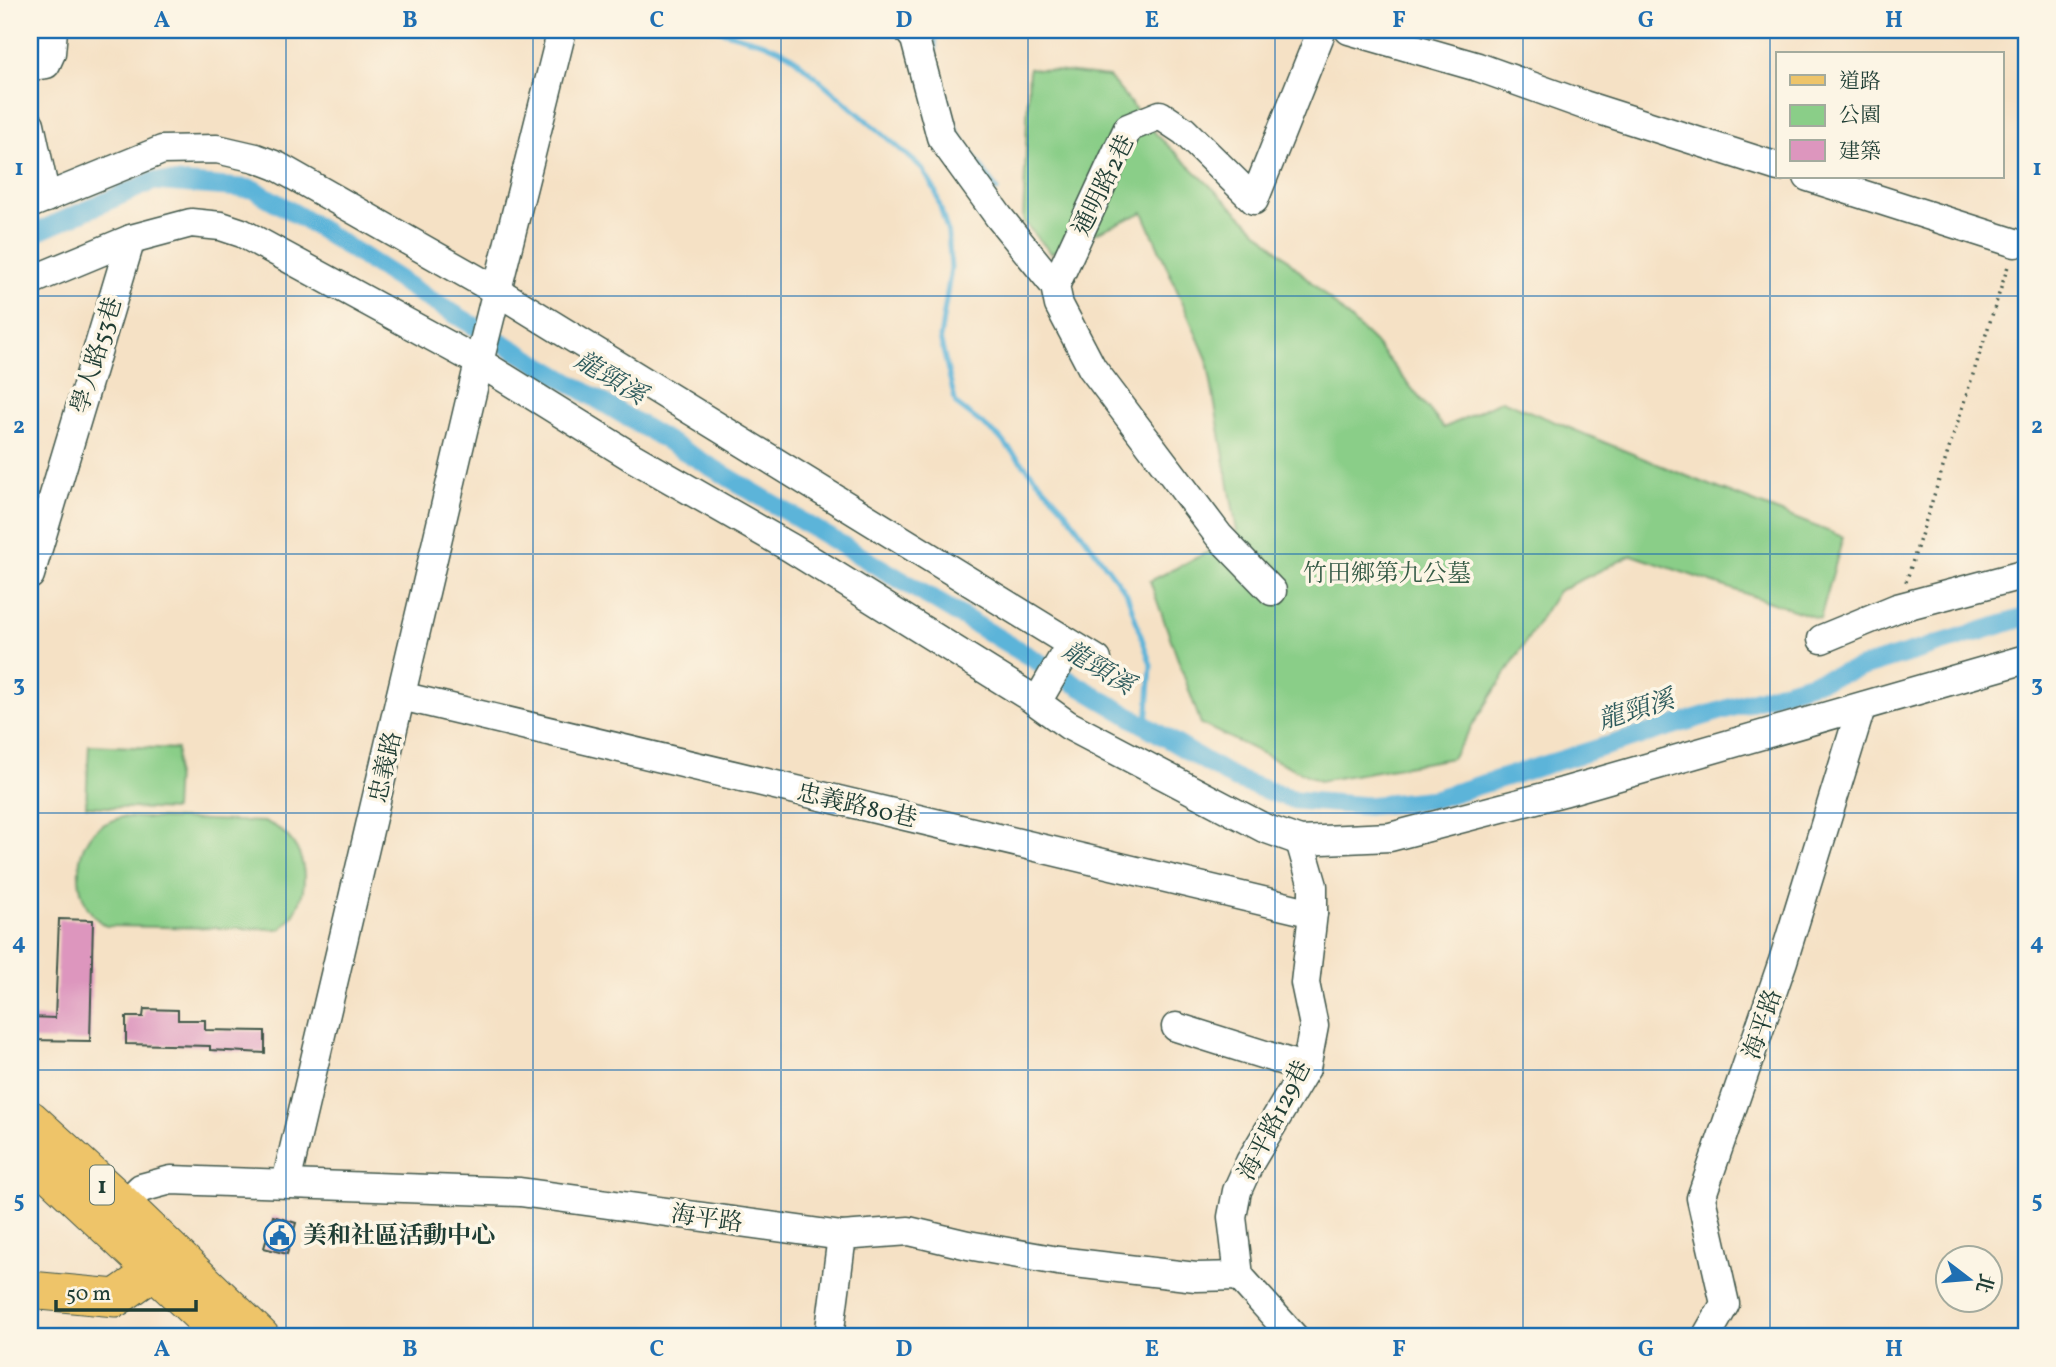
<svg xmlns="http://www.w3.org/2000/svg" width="2056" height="1367" viewBox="0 0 2056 1367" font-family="Vollkorn,'Noto Serif TC',serif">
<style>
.green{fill:#8ace88;stroke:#54865e;stroke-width:2}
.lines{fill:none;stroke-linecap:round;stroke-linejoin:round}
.stream{stroke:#5cb4d9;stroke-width:5}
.canal{stroke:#5cb4d9;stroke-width:19}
.building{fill:#dd96be}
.minor-casing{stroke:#3f564a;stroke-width:31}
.major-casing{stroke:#3f564a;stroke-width:39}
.path{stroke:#3f564a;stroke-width:3.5;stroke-dasharray:2 5;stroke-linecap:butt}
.minor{stroke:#fff;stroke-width:28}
.major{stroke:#eec469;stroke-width:37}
.grid{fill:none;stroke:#1f6fb2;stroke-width:2;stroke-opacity:0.55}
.labels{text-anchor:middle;stroke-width:7;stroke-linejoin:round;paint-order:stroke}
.shield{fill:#fcf5e5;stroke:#617469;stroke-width:2}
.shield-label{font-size:23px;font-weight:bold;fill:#1f3d34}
.street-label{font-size:24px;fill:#1f3d34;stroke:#fcf5e5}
.park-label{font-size:24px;fill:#345a45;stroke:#fcf5e5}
.poi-label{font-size:24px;font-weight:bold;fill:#1f3d34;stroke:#fcf5e5;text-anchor:start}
.water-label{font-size:26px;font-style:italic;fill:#2e5b5d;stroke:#fcf5e5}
.neatline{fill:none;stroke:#1f6fb2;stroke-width:2.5}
.grid-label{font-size:23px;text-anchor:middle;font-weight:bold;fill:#1f6fb2}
</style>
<rect width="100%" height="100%" fill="#fcf5e5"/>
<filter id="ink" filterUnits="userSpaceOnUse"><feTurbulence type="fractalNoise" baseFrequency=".0143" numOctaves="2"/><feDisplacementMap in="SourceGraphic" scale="14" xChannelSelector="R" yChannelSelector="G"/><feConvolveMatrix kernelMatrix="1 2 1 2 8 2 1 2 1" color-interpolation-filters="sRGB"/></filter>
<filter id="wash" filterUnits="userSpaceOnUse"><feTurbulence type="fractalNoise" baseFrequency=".00686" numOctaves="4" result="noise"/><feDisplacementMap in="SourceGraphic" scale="28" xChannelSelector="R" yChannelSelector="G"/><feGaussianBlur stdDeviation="1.57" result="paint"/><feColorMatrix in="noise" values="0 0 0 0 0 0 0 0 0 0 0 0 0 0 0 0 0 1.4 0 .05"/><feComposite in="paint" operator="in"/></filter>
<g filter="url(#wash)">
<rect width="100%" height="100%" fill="#f5e1c5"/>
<!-- green -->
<g class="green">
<polygon points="1029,68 1109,77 1157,135 1374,342 1444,428 1502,400 1674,471 1843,537 1820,619 1632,555 1558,591 1452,758 1319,781 1201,724 1150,581 1238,537 1207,359 1143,212 1051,253 1023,221"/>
<polygon points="89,745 177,749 174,810 86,806"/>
<path d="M 122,817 L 266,822 C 311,840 316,898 281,929 L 106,926 C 77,909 71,864 89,837 C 97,826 110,821 122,817 Z"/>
</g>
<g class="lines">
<!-- stream -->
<g class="stream">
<polyline points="718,30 764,43 789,54 921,167 935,190 948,233 951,268 940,338 956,404 998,436 1063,508 1127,594 1151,665 1147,726"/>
<polyline points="934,62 936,30"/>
<polyline points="940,78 957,132 997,190"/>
</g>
<!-- canal -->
<polyline class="canal" points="30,235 153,181 253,189 301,217 429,299 1235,779 1295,800 1367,806 1434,799 2026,617"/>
</g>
<g id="blocks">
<!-- building -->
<g class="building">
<polygon points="59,919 93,920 90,1041 30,1040 30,1017 55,1018"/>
<polygon points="144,1009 178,1010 178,1020 205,1020 205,1030 265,1031 265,1053 210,1050 210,1046 126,1044 126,1017 143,1017"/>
<polygon points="273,1216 296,1223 287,1254 264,1248"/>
</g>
</g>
</g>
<g filter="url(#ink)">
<use href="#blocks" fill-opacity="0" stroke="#3f564a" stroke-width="2"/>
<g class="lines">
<defs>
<g id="minor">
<polyline points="908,30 915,39 941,137 999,217 1055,286 1059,305 1092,368 1219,536 1272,591"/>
<polyline points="1349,30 1478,67 1584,105 1778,167"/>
<polyline points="30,66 46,64 51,53 53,30"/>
<polyline points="30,124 46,198"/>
<polyline points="1808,177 2015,243"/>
<polyline points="30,204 162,150 217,149 256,158 277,166 497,291 1097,660"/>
<polyline points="131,239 191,223 221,226 242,233 479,362 632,457 791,548 1025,694 1068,725 1264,828 1300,841 1390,837 1563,792 2026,659"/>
<polyline points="30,281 131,239 30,575"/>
<polyline points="1055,286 1128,128 1160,115 1184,131 1254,200 1322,30"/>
<polyline points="1822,639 1897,608 2026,574"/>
<polyline points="401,696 1313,913"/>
<polyline points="1037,702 1070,645"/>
<polyline points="1176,1027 1306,1068"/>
<polyline points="286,1183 482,350 562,30"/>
<polyline points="110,1218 141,1188 171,1180 520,1192 842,1236 909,1231 968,1245 1058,1261 1196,1277 1239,1276 1294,1337"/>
<polyline points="1239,1276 1232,1217 1237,1191 1250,1162 1306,1068 1314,1026 1305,983 1313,913 1313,886 1300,841"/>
<polyline points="829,1337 842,1236"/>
<polyline points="1706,1337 1725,1304 1701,1198 1783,961 1861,708"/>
</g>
<g id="major">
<polyline points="30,1119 123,1204 261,1337"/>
<polyline points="30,1155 224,1337"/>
<polyline points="30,1290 116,1298 154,1271 172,1254"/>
</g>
</defs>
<!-- minor casing -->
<use href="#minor" class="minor-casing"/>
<!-- major casing -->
<use href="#major" class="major-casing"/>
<!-- path -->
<g class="path">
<polyline points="2022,222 2026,208"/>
<polyline points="1906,582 2009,263"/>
</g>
<!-- minor -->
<use href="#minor" class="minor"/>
<!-- major -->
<use href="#major" class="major"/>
</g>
</g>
<!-- grid -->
<path class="grid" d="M 286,30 L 286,1337M 533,30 L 533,1337M 781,30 L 781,1337M 1028,30 L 1028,1337M 1275,30 L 1275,1337M 1523,30 L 1523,1337M 1770,30 L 1770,1337M 30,296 L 2026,296M 30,554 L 2026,554M 30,813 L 2026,813M 30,1070 L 2026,1070"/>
<!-- icons -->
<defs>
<symbol id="civic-ring" viewBox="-11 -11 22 22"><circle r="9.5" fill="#fcf5e5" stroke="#1f6fb2" stroke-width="1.5"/><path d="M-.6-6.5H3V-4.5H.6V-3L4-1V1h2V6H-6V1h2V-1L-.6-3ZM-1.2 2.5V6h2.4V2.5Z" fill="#1f6fb2"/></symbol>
</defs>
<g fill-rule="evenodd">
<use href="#civic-ring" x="262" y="1218" width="35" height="35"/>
</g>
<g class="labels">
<!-- shield labels -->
<rect class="shield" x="90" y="1165.5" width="24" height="39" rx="5"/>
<g class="shield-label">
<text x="102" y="1193">1</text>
</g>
<!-- street labels -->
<g class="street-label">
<text transform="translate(1103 185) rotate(-64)" y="8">通明路2巷</text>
<text transform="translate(96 355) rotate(-73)" y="8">學人路53巷</text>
<text transform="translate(385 767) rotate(-77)" y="8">忠義路</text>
<text transform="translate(857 805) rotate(13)" y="8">忠義路80巷</text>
<text transform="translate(1762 1024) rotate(-71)" y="8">海平路</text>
<text transform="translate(1274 1120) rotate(-63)" y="8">海平路129巷</text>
<text transform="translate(707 1218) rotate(8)" y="8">海平路</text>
</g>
<!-- park labels -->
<g class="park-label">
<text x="1387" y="581">竹田鄉第九公墓</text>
</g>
<!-- poi labels -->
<g class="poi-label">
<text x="303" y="1243">美和社區活動中心</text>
</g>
<!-- water labels -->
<g class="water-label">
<text transform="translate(611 377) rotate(31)" y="9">龍頸溪</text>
<text transform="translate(1099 667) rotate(31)" y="9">龍頸溪</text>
<text transform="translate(1636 709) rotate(-17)" y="9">龍頸溪</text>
</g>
</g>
<!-- margin -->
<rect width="2056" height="1367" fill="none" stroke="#fcf5e5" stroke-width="77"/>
<!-- legend -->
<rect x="1776" y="52" width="228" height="126" fill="#fcf5e5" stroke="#a4ab9e" stroke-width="2"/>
<rect x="1790" y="75" width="35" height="10" fill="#eec469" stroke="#a4ab9e" stroke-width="2"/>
<text x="1839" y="88" font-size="21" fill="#1f3d34">道路</text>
<rect x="1790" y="105" width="35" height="21" fill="#8ace88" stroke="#a4ab9e" stroke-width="2"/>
<text x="1839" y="122" font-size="21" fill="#1f3d34">公園</text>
<rect x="1790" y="140" width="35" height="21" fill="#dd96be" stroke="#a4ab9e" stroke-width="2"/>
<text x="1839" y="158" font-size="21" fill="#1f3d34">建築</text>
<!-- north arrow -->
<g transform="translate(1969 1279) rotate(106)"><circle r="33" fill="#fcf5e5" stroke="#a4ab9e" stroke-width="2"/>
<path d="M0-5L12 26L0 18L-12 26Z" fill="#1f6fb2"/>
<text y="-10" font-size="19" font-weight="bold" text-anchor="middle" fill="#1f3d34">北</text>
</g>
<!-- scale -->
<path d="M56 1300v10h140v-10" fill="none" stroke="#1f3d34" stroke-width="3.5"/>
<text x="66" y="1300" font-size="21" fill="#1f3d34" stroke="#fcf5e5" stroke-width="5" paint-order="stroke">50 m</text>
<rect x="38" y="38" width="1980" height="1290" class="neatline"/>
<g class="grid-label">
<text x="162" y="27">A</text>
<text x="410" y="27">B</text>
<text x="657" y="27">C</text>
<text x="904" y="27">D</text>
<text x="1152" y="27">E</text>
<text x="1399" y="27">F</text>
<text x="1646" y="27">G</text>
<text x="1894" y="27">H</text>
<text x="19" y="175">1</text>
<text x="2037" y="175">1</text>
<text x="19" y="433">2</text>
<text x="2037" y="433">2</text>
<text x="19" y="691">3</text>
<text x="2037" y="691">3</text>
<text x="19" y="949">4</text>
<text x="2037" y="949">4</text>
<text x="19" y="1207">5</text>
<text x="2037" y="1207">5</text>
<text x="162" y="1356">A</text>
<text x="410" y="1356">B</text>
<text x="657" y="1356">C</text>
<text x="904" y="1356">D</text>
<text x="1152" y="1356">E</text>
<text x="1399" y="1356">F</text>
<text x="1646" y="1356">G</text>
<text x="1894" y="1356">H</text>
</g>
</svg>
